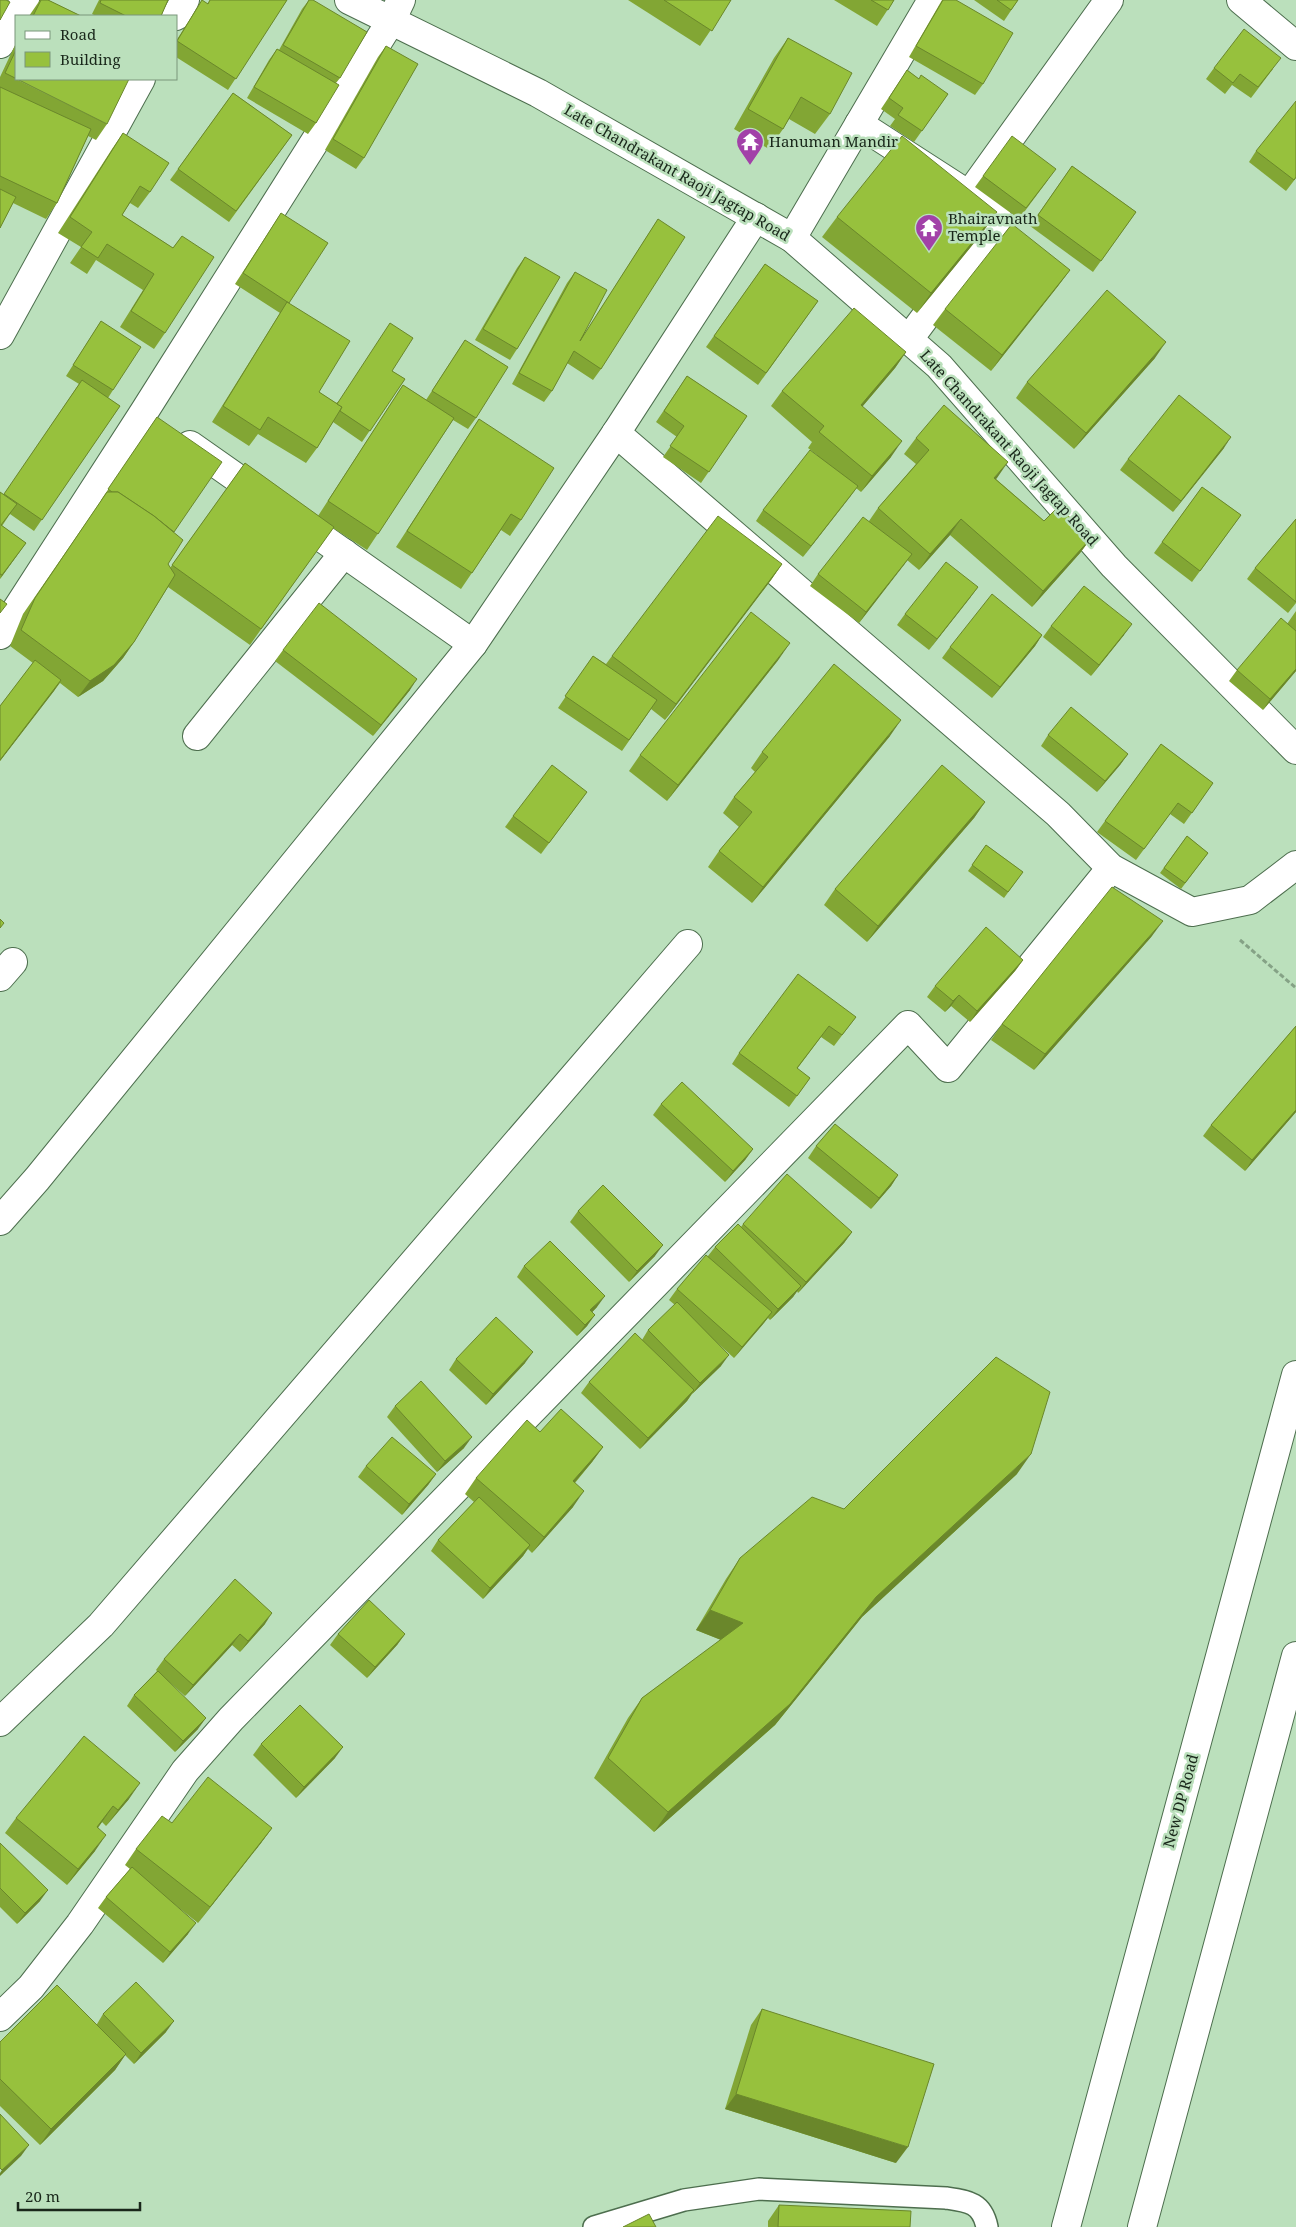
<svg xmlns="http://www.w3.org/2000/svg" width="1296" height="2227" viewBox="0 0 1296 2227" font-family="'Noto Serif',serif">
<style>
.lines{fill:none;stroke-linecap:round;stroke-linejoin:round}
.lane-casing{stroke:#4d6e4e;stroke-width:24}
.street-casing{stroke:#4d6e4e;stroke-width:30}
.secondary-casing{stroke:#4d6e4e;stroke-width:30}
.path{stroke:#85a286;stroke-width:3;stroke-dasharray:5 2.5;stroke-linecap:butt}
.lane{stroke:#fff;stroke-width:21}
.street{stroke:#fff;stroke-width:28}
.secondary{stroke:#fff;stroke-width:28}
.wall{fill:#82a634}
.shaded-wall{fill:#6a872b}
.building{fill:#97c13d;stroke:#6a872b}
.labels{text-anchor:middle;stroke-width:5;stroke-linejoin:round;paint-order:stroke}
.poi-label{font-size:15px;fill:#19271a;stroke:#bbe0bc;text-anchor:start}
.street-label{font-size:15px;fill:#19271a;stroke:#bbe0bc}
</style>
<rect width="100%" height="100%" fill="#bbe0bc"/>
<g class="lines">
<defs>
<path id="lane" d="M 594,2227 L 684,2200 L 759,2189 L 946,2198 C 967,2201 982,2202 987,2227"/>
<g id="street">
<polyline points="1241,0 1296,46"/>
<polyline points="176,16 185,0"/>
<polyline points="0,44 25,0"/>
<polyline points="859,124 969,195 1109,0"/>
<polyline points="792,238 932,0"/>
<polyline points="0,335 141,79"/>
<polyline points="909,339 998,219 969,195"/>
<polyline points="616,433 1058,814 1111,868 1192,912 1250,900 1296,865"/>
<polyline points="190,445 473,644"/>
<polyline points="0,635 144,412 391,21 401,0"/>
<polyline points="197,736 344,553"/>
<polyline points="0,977 13,962"/>
<polyline points="0,1221 37,1179 473,644 616,433 756,217"/>
<polyline points="0,1722 101,1625 688,944"/>
<polyline points="0,2017 31,1987 80,1924 185,1771 231,1719 908,1025 948,1068 1111,868"/>
</g>
<g id="secondary">
<polyline points="349,0 538,93 792,238 939,366 1114,566 1296,750"/>
<polyline points="1066,2227 1296,1375"/>
<polyline points="1142,2227 1296,1656"/>
</g>
</defs>
<!-- lane casing -->
<use href="#lane" class="lane-casing"/>
<!-- street casing -->
<use href="#street" class="street-casing"/>
<!-- secondary casing -->
<use href="#secondary" class="secondary-casing"/>
<!-- path -->
<polyline class="path" points="1240,940 1296,988"/>
<!-- lane -->
<use href="#lane" class="lane"/>
<!-- street -->
<use href="#street" class="street"/>
<!-- secondary -->
<use href="#secondary" class="secondary"/>
</g>
<!-- wall -->
<g class="wall">
<polygon points="40,0 48,0 81,16 29,16"/>
<polygon points="99,0 168,0 161,16 96,16 92,14"/>
<polygon points="202,0 207,4 210,0 287,0 228,90 176,57 176,41"/>
<polygon points="309,0 340,78 336,83 316,123 308,134 247,98 269,60 277,49 279,50 302,9"/>
<polygon points="628,0 731,0 700,46"/>
<polygon points="834,0 894,0 877,26"/>
<polygon points="942,0 956,0 983,84 975,95 909,57"/>
<polygon points="974,0 1018,0 1004,21"/>
<polygon points="788,38 830,114 815,134 789,119 783,129 769,149 734,129 774,58"/>
<polygon points="16,43 16,79 107,124 96,140 88,136 57,203 46,219 13,203 0,228 0,77"/>
<polygon points="386,46 364,158 356,169 325,150 378,57"/>
<polygon points="1214,68 1273,69 1251,98 1232,85 1225,94 1206,79"/>
<polygon points="907,70 919,79 948,94 914,142 890,126 895,119 881,109"/>
<polygon points="233,93 292,135 229,222 170,180"/>
<polygon points="123,133 150,192 138,208 130,203 122,215 173,248 182,236 165,333 154,349 120,327 143,290 96,260 87,274 70,263 81,247 58,233 112,149"/>
<polygon points="1256,151 1296,178 1286,191 1249,162"/>
<polygon points="1072,166 1136,212 1093,272 1030,226"/>
<polygon points="983,176 1048,180 1019,219 975,187"/>
<polygon points="281,213 289,304 319,392 336,403 392,371 405,379 362,442 333,422 317,448 306,463 258,434 249,446 212,422 280,313 235,284"/>
<polygon points="837,217 983,232 917,313 822,237"/>
<polygon points="658,219 601,369 593,380 567,363 552,391 544,402 512,384 567,283 575,272 584,335"/>
<polygon points="525,257 517,349 510,360 475,340 517,268"/>
<polygon points="765,264 818,301 758,385 706,347"/>
<polygon points="1070,270 1058,286 991,371 933,325 945,309"/>
<polygon points="101,321 113,390 108,398 120,406 34,531 10,514 2,526 26,543 0,579 0,492 4,495 79,384 66,376"/>
<polygon points="465,340 476,418 468,429 453,420 367,550 333,528 250,645 168,587 134,642 123,658 103,681 78,697 60,683 0,761 0,706 33,663 10,646 23,614 101,501 101,500 157,417 174,532 168,564 170,568 245,463 318,516 403,385 426,400"/>
<polygon points="906,352 895,368 862,407 891,457 861,492 856,488 803,557 756,521 763,510 817,455 808,448 812,442 771,406 782,391"/>
<polygon points="1155,358 1074,449 1016,398 1027,382"/>
<polygon points="687,376 747,416 701,483 663,457 677,437 656,422"/>
<polygon points="479,419 521,520 510,536 501,530 461,589 396,547"/>
<polygon points="916,438 996,479 1044,521 1092,537 1080,553 1032,607 950,535 919,570 907,560 859,623 810,586 818,574 869,521 878,508 916,464 904,454"/>
<polygon points="1224,448 1173,512 1120,470 1128,459"/>
<polygon points="1202,487 1241,515 1192,582 1154,553"/>
<polygon points="1296,519 1296,603 1288,613 1247,579 1255,568"/>
<polygon points="782,564 771,580 665,720 651,709 622,751 558,708 593,656 606,664 612,656"/>
<polygon points="978,587 929,650 897,625 905,614"/>
<polygon points="1296,611 1296,671 1263,710 1229,681 1237,670 1287,624"/>
<polygon points="1051,626 1124,635 1091,676 1043,637"/>
<polygon points="1042,635 1035,646 992,698 942,658 950,647"/>
<polygon points="283,650 410,690 373,736 275,661"/>
<polygon points="779,659 667,801 629,771 640,755"/>
<polygon points="1048,735 1128,754 1120,765 1097,792 1041,746"/>
<polygon points="890,736 752,903 708,867 719,851 739,827 723,813 734,797 755,772 751,768 762,752"/>
<polygon points="1161,744 1213,783 1184,824 1170,814 1136,860 1097,832"/>
<polygon points="587,792 541,854 505,827 513,816"/>
<polygon points="985,802 974,818 867,942 824,905 835,889"/>
<polygon points="1187,836 1208,853 1181,889 1160,873"/>
<polygon points="986,845 1023,872 1004,898 968,871"/>
<polygon points="1152,936 1034,1070 991,1040 1002,1024"/>
<polygon points="1023,960 1015,971 970,1022 951,1006 945,1012 927,997 935,986"/>
<polygon points="856,1017 834,1046 821,1037 797,1069 810,1078 789,1107 732,1064 739,1053"/>
<polygon points="1296,1026 1296,1112 1245,1171 1203,1136 1211,1125"/>
<polygon points="661,1104 753,1149 745,1160 725,1182 653,1115"/>
<polygon points="816,1146 898,1175 891,1186 871,1209 808,1158"/>
<polygon points="578,1211 655,1256 629,1282 570,1222"/>
<polygon points="743,1224 852,1232 844,1243 798,1293 797,1291 793,1297 770,1320 768,1318 734,1358 714,1340 721,1366 692,1394 687,1401 640,1449 581,1393 589,1382 642,1340 648,1330 675,1305 669,1300 677,1289 708,1256 715,1247 741,1227"/>
<polygon points="524,1266 597,1307 592,1312 587,1326 577,1336 517,1277"/>
<polygon points="456,1359 525,1363 486,1405 449,1370"/>
<polygon points="395,1406 464,1448 437,1472 387,1417"/>
<polygon points="540,1432 603,1447 592,1462 575,1483 573,1507 532,1553 528,1549 523,1556 483,1599 431,1551 438,1540 474,1502 465,1494 476,1478"/>
<polygon points="366,1466 436,1474 428,1485 402,1515 358,1477"/>
<polygon points="1017,1474 862,1617 775,1725 654,1832 594,1778 628,1718 642,1698 721,1640 696,1630 726,1579 740,1558 844,1509"/>
<polygon points="265,1624 240,1652 232,1645 185,1696 168,1681 198,1729 175,1752 127,1706 134,1695 157,1671 156,1670 164,1659"/>
<polygon points="338,1634 405,1634 397,1645 367,1678 330,1645"/>
<polygon points="261,1744 335,1758 296,1798 253,1755"/>
<polygon points="129,1799 106,1826 102,1822 98,1828 95,1851 67,1885 5,1833 16,1818"/>
<polygon points="172,1823 272,1828 261,1843 198,1923 174,1904 188,1934 163,1963 98,1908 106,1897 130,1869 125,1865 136,1849"/>
<polygon points="0,1843 40,1901 17,1924 0,1907"/>
<polygon points="762,2009 896,2163 725,2109 751,2025"/>
<polygon points="103,2014 166,2032 134,2064 125,2055 115,2070 40,2145 0,2106 0,2042 97,2024"/>
<polygon points="779,2205 910,2227 768,2227 768,2221"/>
</g>
<!-- shaded-wall -->
<g class="shaded-wall">
<polygon points="997,212 983,232 917,313 931,293"/>
<polygon points="1070,270 1058,286 991,371 1002,355"/>
<polygon points="1166,342 1155,358 1074,449 1086,433"/>
<polygon points="906,352 895,368 850,421 861,405"/>
<polygon points="1231,437 1224,448 1173,512 1181,501"/>
<polygon points="902,441 891,457 861,492 872,476"/>
<polygon points="1008,462 997,478 983,494 994,478"/>
<polygon points="858,486 850,497 803,557 811,546"/>
<polygon points="961,519 950,535 919,570 930,554"/>
<polygon points="1092,537 1080,553 1032,607 1043,591"/>
<polygon points="26,543 0,579 2,575"/>
<polygon points="912,554 904,565 859,623 866,612"/>
<polygon points="782,564 771,580 665,720 676,704"/>
<polygon points="978,587 970,598 929,650 937,639"/>
<polygon points="1132,624 1124,635 1091,676 1099,665"/>
<polygon points="1042,635 1035,646 992,698 1000,687"/>
<polygon points="134,642 123,658 103,681 78,697 90,681"/>
<polygon points="790,643 779,659 667,801 678,785"/>
<polygon points="1296,669 1296,671 1263,710 1270,699"/>
<polygon points="417,679 410,690 373,736 381,725"/>
<polygon points="61,680 54,691 0,761 0,760"/>
<polygon points="901,720 890,736 752,903 763,887"/>
<polygon points="1128,754 1120,765 1097,792 1105,781"/>
<polygon points="985,802 974,818 867,942 878,926"/>
<polygon points="1163,921 1152,936 1034,1070 1045,1054"/>
<polygon points="1023,960 1015,971 970,1022 977,1011"/>
<polygon points="959,995 951,1006 945,1012 953,1001"/>
<polygon points="1296,1110 1296,1112 1245,1171 1252,1160"/>
<polygon points="753,1149 745,1160 725,1182 733,1171"/>
<polygon points="898,1175 891,1186 871,1209 879,1198"/>
<polygon points="852,1232 844,1243 798,1293 806,1282"/>
<polygon points="663,1245 655,1256 629,1282 637,1271"/>
<polygon points="801,1286 793,1297 770,1320 778,1309"/>
<polygon points="605,1296 597,1307 583,1322 590,1310"/>
<polygon points="772,1312 764,1323 734,1358 742,1347"/>
<polygon points="595,1315 587,1326 577,1336 585,1325"/>
<polygon points="533,1352 525,1363 486,1405 493,1394"/>
<polygon points="729,1355 721,1366 692,1394 700,1383"/>
<polygon points="694,1390 687,1401 640,1449 648,1438"/>
<polygon points="472,1437 464,1448 437,1472 445,1461"/>
<polygon points="603,1447 592,1462 562,1497 573,1481"/>
<polygon points="1031,1454 1017,1474 862,1617 775,1725 654,1832 668,1812 876,1597"/>
<polygon points="436,1474 428,1485 402,1515 409,1504"/>
<polygon points="584,1491 573,1507 532,1553 544,1537"/>
<polygon points="530,1545 523,1556 483,1599 490,1588"/>
<polygon points="710,1610 743,1623 729,1643 696,1630"/>
<polygon points="272,1613 265,1624 240,1652 248,1641"/>
<polygon points="240,1634 232,1645 185,1696 193,1685"/>
<polygon points="405,1634 397,1645 367,1678 375,1667"/>
<polygon points="206,1718 198,1729 175,1752 183,1741"/>
<polygon points="343,1747 335,1758 296,1798 304,1787"/>
<polygon points="140,1783 129,1799 106,1826 118,1810"/>
<polygon points="113,1806 102,1822 85,1843 97,1827"/>
<polygon points="272,1828 261,1843 198,1923 210,1907"/>
<polygon points="106,1835 95,1851 67,1885 78,1869"/>
<polygon points="48,1890 40,1901 17,1924 25,1913"/>
<polygon points="196,1923 188,1934 163,1963 170,1952"/>
<polygon points="174,2021 166,2032 134,2064 141,2053"/>
<polygon points="126,2054 115,2070 40,2145 51,2129"/>
<polygon points="736,2094 908,2147 896,2163 725,2109"/>
<polygon points="29,2145 21,2156 0,2176 0,2173 2,2170"/>
</g>
<!-- building -->
<g class="building">
<polygon points="0,0 6,0 10,2 0,20"/>
<polygon points="41,0 48,0 81,16 33,16"/>
<polygon points="101,0 168,0 161,16 126,16 100,3"/>
<polygon points="202,0 208,4 210,0 287,0 236,79 177,41"/>
<polygon points="309,0 313,0 367,32 340,78 283,45"/>
<polygon points="664,0 731,0 712,31"/>
<polygon points="871,0 894,0 888,10"/>
<polygon points="943,0 956,0 1013,33 983,84 916,46"/>
<polygon points="997,0 1018,0 1011,10"/>
<polygon points="1244,29 1281,58 1258,87 1240,74 1233,83 1214,68"/>
<polygon points="788,38 852,73 830,114 801,97 783,129 748,109"/>
<polygon points="386,46 418,64 364,158 333,139"/>
<polygon points="277,49 339,85 316,123 254,87"/>
<polygon points="16,50 16,79 129,79 107,124 5,73"/>
<polygon points="907,70 919,79 921,75 948,94 922,131 898,115 903,108 889,98"/>
<polygon points="0,87 91,129 57,203 0,176"/>
<polygon points="233,93 292,135 236,211 178,169"/>
<polygon points="1296,101 1296,177 1294,180 1256,151"/>
<polygon points="123,133 169,163 150,192 140,186 122,215 173,248 182,236 214,257 165,333 131,311 154,274 107,244 98,258 81,247 92,232 70,217"/>
<polygon points="902,136 997,212 931,293 837,217"/>
<polygon points="1012,136 1056,169 1026,208 983,176"/>
<polygon points="1072,166 1136,212 1101,261 1038,215"/>
<polygon points="0,189 16,197 0,228"/>
<polygon points="281,213 328,243 289,303 243,273"/>
<polygon points="658,219 685,237 601,369 574,351 552,391 519,373 575,272 607,290 580,341"/>
<polygon points="1012,224 1070,270 1002,355 945,309"/>
<polygon points="525,257 560,277 517,349 483,329"/>
<polygon points="765,264 818,301 766,373 714,336"/>
<polygon points="1107,290 1166,342 1086,433 1027,382"/>
<polygon points="287,302 350,341 319,392 342,407 317,448 268,417 260,430 223,406"/>
<polygon points="854,308 906,352 861,405 902,441 872,476 819,432 824,426 782,391"/>
<polygon points="101,321 141,347 113,390 73,365"/>
<polygon points="390,323 413,338 392,371 405,379 370,431 340,411 342,407 337,404"/>
<polygon points="465,340 508,367 476,418 432,391"/>
<polygon points="687,376 747,416 709,472 670,446 684,426 664,411"/>
<polygon points="82,380 120,406 42,520 4,494"/>
<polygon points="403,385 454,418 378,534 328,501"/>
<polygon points="1179,395 1231,437 1181,501 1128,459"/>
<polygon points="944,405 1008,462 994,478 1044,521 1058,507 1092,537 1043,591 961,519 930,554 878,508 929,450 916,438"/>
<polygon points="157,417 222,462 174,532 154,516 118,492 112,492 108,489"/>
<polygon points="479,419 554,468 521,520 511,514 472,573 407,531"/>
<polygon points="810,450 858,486 811,546 763,510"/>
<polygon points="245,463 334,527 261,629 172,565"/>
<polygon points="1202,487 1241,515 1200,571 1162,542"/>
<polygon points="0,492 17,504 1,525 26,543 2,575 0,574"/>
<polygon points="107,492 118,492 154,516 183,540 168,564 175,575 134,642 114,665 90,681 21,630 35,598"/>
<polygon points="718,516 782,564 676,704 612,656"/>
<polygon points="863,517 912,554 866,612 818,574"/>
<polygon points="1296,519 1296,602 1255,568"/>
<polygon points="946,562 978,587 937,639 905,614"/>
<polygon points="1084,586 1132,624 1099,665 1051,626"/>
<polygon points="992,594 1042,635 1000,687 950,647"/>
<polygon points="0,599 7,604 0,613"/>
<polygon points="319,603 417,679 381,725 283,650"/>
<polygon points="751,612 790,643 678,785 640,755"/>
<polygon points="1281,618 1296,631 1296,669 1270,699 1237,670"/>
<polygon points="593,656 657,700 629,740 565,696"/>
<polygon points="35,660 61,680 0,760 0,706"/>
<polygon points="834,664 901,720 763,887 719,851 752,812 734,797 768,757 762,752"/>
<polygon points="1071,707 1128,754 1105,781 1048,735"/>
<polygon points="1161,744 1213,783 1192,813 1178,803 1144,849 1105,821"/>
<polygon points="552,765 587,792 549,843 513,816"/>
<polygon points="942,765 985,802 878,926 835,889"/>
<polygon points="1187,836 1208,853 1185,883 1164,868"/>
<polygon points="986,845 1023,872 1008,892 972,865"/>
<polygon points="1112,887 1163,921 1045,1054 1002,1024"/>
<polygon points="0,919 4,923 0,928"/>
<polygon points="986,927 1023,960 977,1011 959,995 953,1001 935,986"/>
<polygon points="798,974 856,1017 842,1035 829,1026 797,1068 810,1078 797,1096 739,1053"/>
<polygon points="1296,1026 1296,1110 1252,1160 1211,1125"/>
<polygon points="682,1082 753,1149 733,1171 661,1104"/>
<polygon points="835,1124 898,1175 879,1198 816,1146"/>
<polygon points="787,1174 852,1232 806,1282 743,1224"/>
<polygon points="603,1185 663,1245 637,1271 578,1211"/>
<polygon points="738,1224 801,1286 778,1309 715,1247"/>
<polygon points="550,1241 605,1296 590,1310 595,1315 585,1325 524,1266"/>
<polygon points="706,1255 772,1312 742,1347 677,1289"/>
<polygon points="677,1302 729,1355 700,1383 648,1330"/>
<polygon points="496,1317 533,1352 493,1394 456,1359"/>
<polygon points="635,1333 694,1390 648,1438 589,1382"/>
<polygon points="996,1357 1050,1392 1031,1454 876,1597 790,1704 668,1812 608,1758 642,1698 743,1623 710,1610 740,1558 812,1497 844,1509"/>
<polygon points="421,1381 472,1437 445,1461 395,1406"/>
<polygon points="561,1409 603,1447 573,1481 584,1491 544,1537 476,1478 527,1420 540,1432"/>
<polygon points="392,1437 436,1474 409,1504 366,1466"/>
<polygon points="479,1497 530,1545 490,1588 438,1540"/>
<polygon points="235,1579 272,1613 248,1641 240,1634 193,1685 164,1659"/>
<polygon points="369,1600 405,1634 375,1667 338,1634"/>
<polygon points="158,1671 206,1718 183,1741 134,1695"/>
<polygon points="300,1705 343,1747 304,1787 261,1744"/>
<polygon points="84,1736 140,1783 118,1810 113,1806 97,1827 106,1835 78,1869 16,1818"/>
<polygon points="208,1777 272,1828 210,1907 136,1849 162,1816 172,1823"/>
<polygon points="0,1843 48,1890 25,1913 0,1888"/>
<polygon points="132,1867 196,1923 170,1952 106,1897"/>
<polygon points="136,1982 174,2021 141,2053 103,2014"/>
<polygon points="57,1985 126,2054 51,2129 0,2079 0,2042"/>
<polygon points="762,2009 934,2064 908,2147 736,2094"/>
<polygon points="0,2114 29,2145 2,2170 0,2168"/>
<polygon points="779,2205 911,2211 910,2227 778,2227"/>
<polygon points="649,2214 656,2227 623,2227"/>
</g>
<!-- icons -->
<defs>
<symbol id="temple-pin" viewBox="-11 -11 22 30"><path d="M0 17L-7.5 6A9.5 9.5 0 1 1 7.5 6Z" fill="#a241a8" stroke="#bbe0bc"/><path d="M0-6L5-2H3V0L6.5 2.5H4V6H1.5V3h-3V6H-4V2.5H-6.5L-3 0V-2H-5Z" fill="#fff"/></symbol>
</defs>
<g fill-rule="evenodd">
<use href="#temple-pin" x="734" y="126" width="32" height="43"/>
<use href="#temple-pin" x="913" y="212" width="32" height="43"/>
</g>
<g class="labels">
<!-- poi labels -->
<g class="poi-label">
<text x="769" y="147">Hanuman Mandir</text>
<text x="948" y="224">Bhairavnath<tspan x="948" dy="17">Temple</tspan></text>
</g>
<!-- street labels -->
<g class="street-label">
<text transform="translate(677 173) rotate(30)" y="5">Late Chandrakant Raoji Jagtap Road</text>
<text transform="translate(1009 448) rotate(48)" y="5">Late Chandrakant Raoji Jagtap Road</text>
<text transform="translate(1181 1801) rotate(-75)" y="5">New DP Road</text>
</g>
</g>
<!-- legend -->
<rect x="15" y="15" width="162" height="65" fill="#bbe0bc" stroke="#7a967b"/>
<rect x="25" y="31" width="25" height="8" fill="#ffffff" stroke="#7a967b"/>
<text x="60" y="40" font-size="15" fill="#19271a">Road</text>
<rect x="25" y="52" width="25" height="15" fill="#97c13d" stroke="#7a967b"/>
<text x="60" y="65" font-size="15" fill="#19271a">Building</text>
<!-- scale -->
<path d="M18 2202v8h122v-8" fill="none" stroke="#19271a" stroke-width="2.5"/>
<text x="25" y="2202" font-size="15" fill="#19271a" stroke="#bbe0bc" stroke-width="4" paint-order="stroke">20 m</text>
</svg>
